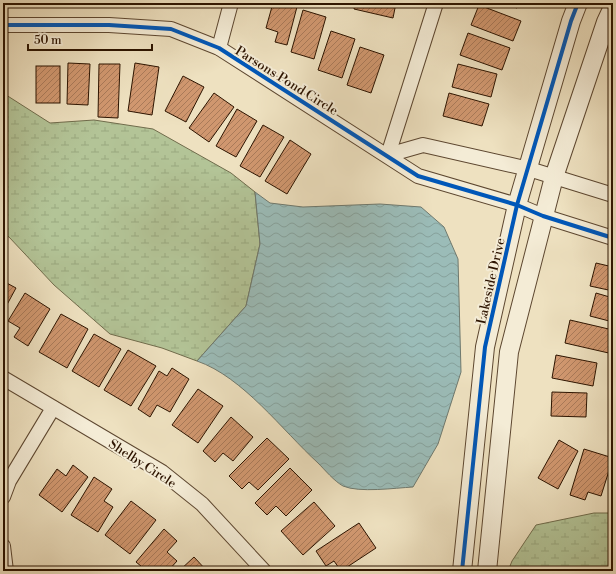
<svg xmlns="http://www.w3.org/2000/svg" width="616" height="574" viewBox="0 0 616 574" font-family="'Libre Bodoni',serif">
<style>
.wetland{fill:url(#wetland-marsh);stroke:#706c4c}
.water{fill:url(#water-waves);stroke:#6f796e}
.building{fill:url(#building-hatch);stroke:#2d1400}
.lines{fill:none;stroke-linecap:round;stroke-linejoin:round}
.minor-casing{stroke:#5d4730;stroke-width:16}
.tertiary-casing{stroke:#5d4730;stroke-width:20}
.minor{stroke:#f4ecd6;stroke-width:14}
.tertiary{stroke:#f4ecd6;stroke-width:18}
.cycleway-casing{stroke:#f4ecd6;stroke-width:6}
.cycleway{stroke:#0057b8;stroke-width:4}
.labels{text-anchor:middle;stroke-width:4;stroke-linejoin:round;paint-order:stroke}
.street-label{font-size:13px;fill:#2d1400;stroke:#f4ecd6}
</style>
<defs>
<pattern id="wetland-marsh" width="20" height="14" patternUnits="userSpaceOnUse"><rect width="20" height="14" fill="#b3c497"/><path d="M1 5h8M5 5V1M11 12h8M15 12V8" fill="none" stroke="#9aa880"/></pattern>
<pattern id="water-waves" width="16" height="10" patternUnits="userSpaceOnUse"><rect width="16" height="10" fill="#9bbcb8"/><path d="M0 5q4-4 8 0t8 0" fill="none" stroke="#86a19c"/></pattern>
<pattern id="building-hatch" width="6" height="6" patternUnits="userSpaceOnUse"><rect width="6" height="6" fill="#d0976f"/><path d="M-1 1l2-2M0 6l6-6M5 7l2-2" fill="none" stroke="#a97a59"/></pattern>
</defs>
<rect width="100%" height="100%" fill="#eee1c0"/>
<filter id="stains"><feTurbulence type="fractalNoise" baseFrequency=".005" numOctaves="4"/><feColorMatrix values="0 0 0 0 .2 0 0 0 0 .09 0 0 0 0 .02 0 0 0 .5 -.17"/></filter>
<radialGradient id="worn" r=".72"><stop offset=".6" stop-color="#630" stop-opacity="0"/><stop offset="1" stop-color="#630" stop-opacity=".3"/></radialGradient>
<!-- wetland -->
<g class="wetland">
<polygon points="3,93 50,123 94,120 153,129 231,173 255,192 260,244 246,306 197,361 162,348 110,334 54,285 9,237 3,233"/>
<polygon points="594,513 613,513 613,571 508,571 512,561 536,525"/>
</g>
<!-- water -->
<path class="water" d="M 255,192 L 270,203 L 303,207 L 380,204 L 421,207 L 444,227 L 458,259 L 461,372 L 438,444 L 413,487 C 395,488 359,493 343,486 C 334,481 325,470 318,463 C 282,430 243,377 197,361 L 246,306 L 260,244 Z"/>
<!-- building -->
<g class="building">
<polygon points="273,3 298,3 287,45 275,42 278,32 266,28"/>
<polygon points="355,3 396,3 393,18 354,9"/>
<polygon points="501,3 518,3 517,8"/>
<polygon points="479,5 521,21 513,41 471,25"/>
<polygon points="303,10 326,17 314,59 291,52"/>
<polygon points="331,31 355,39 342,78 318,70"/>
<polygon points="468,33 510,48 502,70 460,55"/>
<polygon points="360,47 384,55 371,93 347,85"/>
<polygon points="68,63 90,64 88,105 67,104"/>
<polygon points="135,63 159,67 152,115 128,111"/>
<polygon points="99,64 120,64 118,118 98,117"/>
<polygon points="458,64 497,74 491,97 452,87"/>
<rect x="36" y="66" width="24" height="37"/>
<polygon points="183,76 204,87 186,122 165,111"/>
<polygon points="214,93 234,107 209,142 189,128"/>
<polygon points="449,93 489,104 482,126 443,116"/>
<polygon points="237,109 257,121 236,157 216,146"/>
<polygon points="263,125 284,137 260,177 240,166"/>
<polygon points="290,140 311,154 287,194 265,181"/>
<polygon points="596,263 613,267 613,291 590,286"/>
<polygon points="3,281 16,288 3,312"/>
<polygon points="25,293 50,309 28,346 14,337 20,328 8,321"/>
<polygon points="596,293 613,298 613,322 590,316"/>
<polygon points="61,314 88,329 67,368 39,352"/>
<polygon points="570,320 613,330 613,354 565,343"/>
<polygon points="94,334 121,349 99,387 72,371"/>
<polygon points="128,350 156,366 131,406 104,390"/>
<polygon points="556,355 597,363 593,386 552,378"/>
<polygon points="172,368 189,379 170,412 157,405 150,417 138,409 159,371 167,376"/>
<polygon points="198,389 223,406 198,443 172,425"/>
<polygon points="552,392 587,393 586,417 551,416"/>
<polygon points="231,417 253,437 233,461 223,453 215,462 203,451"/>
<polygon points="267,438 289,459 258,490 249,482 242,489 229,476"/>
<polygon points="559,440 578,451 558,489 538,478"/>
<polygon points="584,449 613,458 601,496 588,492 585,500 570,495"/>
<polygon points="73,465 88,477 62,512 39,495 57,469 66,476"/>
<polygon points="290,468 312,490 286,516 276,506 267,515 255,503"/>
<polygon points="94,477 112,489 104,501 113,507 98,532 71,515"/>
<polygon points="131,501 156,520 130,554 105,535"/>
<polygon points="314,502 335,526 303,555 281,531"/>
<polygon points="359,523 376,548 341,571 334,561 326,566 316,551"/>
<polygon points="164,529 177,541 167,552 177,561 168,571 147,571 136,562"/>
<polygon points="194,557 207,571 179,571"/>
</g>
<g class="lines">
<defs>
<g id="minor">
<polyline points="3,25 109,25 171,29 219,48 418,176 517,205 543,216 613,238"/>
<polyline points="219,48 231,3"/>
<polyline points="388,155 423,145 529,169 613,195"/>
<polyline points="388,155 436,3"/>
<polyline points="3,378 162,472 202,504 264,571"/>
<polyline points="3,497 9,481 53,408"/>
<polyline points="3,546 6,571"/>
</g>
<g id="tertiary">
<polyline points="462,571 485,347 517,205 571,21 578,3"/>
<polyline points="487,571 509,352 554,177 606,22 613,7"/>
</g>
</defs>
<!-- minor casing -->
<use href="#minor" class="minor-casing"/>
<!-- tertiary casing -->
<use href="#tertiary" class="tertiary-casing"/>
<!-- minor -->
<use href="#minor" class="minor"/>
<!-- tertiary -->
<use href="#tertiary" class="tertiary"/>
<defs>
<g id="cycleway">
<polyline points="3,25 109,25 171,29 219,48 418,176 517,205 543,216 613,238"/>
<polyline points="462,571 485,347 517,205 571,21 578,3"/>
</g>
</defs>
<!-- cycleway casing -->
<use href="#cycleway" class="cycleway-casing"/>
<!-- cycleway -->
<use href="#cycleway" class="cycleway"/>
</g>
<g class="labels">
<!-- street labels -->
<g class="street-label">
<text transform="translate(287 80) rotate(32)" y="5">Parsons Pond Circle</text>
<text transform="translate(490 281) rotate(-77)" y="5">Lakeside Drive</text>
<text transform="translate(143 463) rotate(33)" y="5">Shelby Circle</text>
</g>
</g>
<!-- margin -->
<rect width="616" height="574" fill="none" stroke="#eee1c0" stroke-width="16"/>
<rect x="4" y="4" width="608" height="566" fill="none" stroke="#2d1400" stroke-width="2"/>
<rect x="8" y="8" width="600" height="558" fill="none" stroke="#2d1400"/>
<!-- scale -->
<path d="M28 44v6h124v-6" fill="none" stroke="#2d1400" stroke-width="2"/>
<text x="34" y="44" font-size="12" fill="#2d1400" stroke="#f4ecd6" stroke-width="3" paint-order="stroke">50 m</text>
<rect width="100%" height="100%" filter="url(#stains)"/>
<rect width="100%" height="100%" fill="url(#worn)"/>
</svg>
